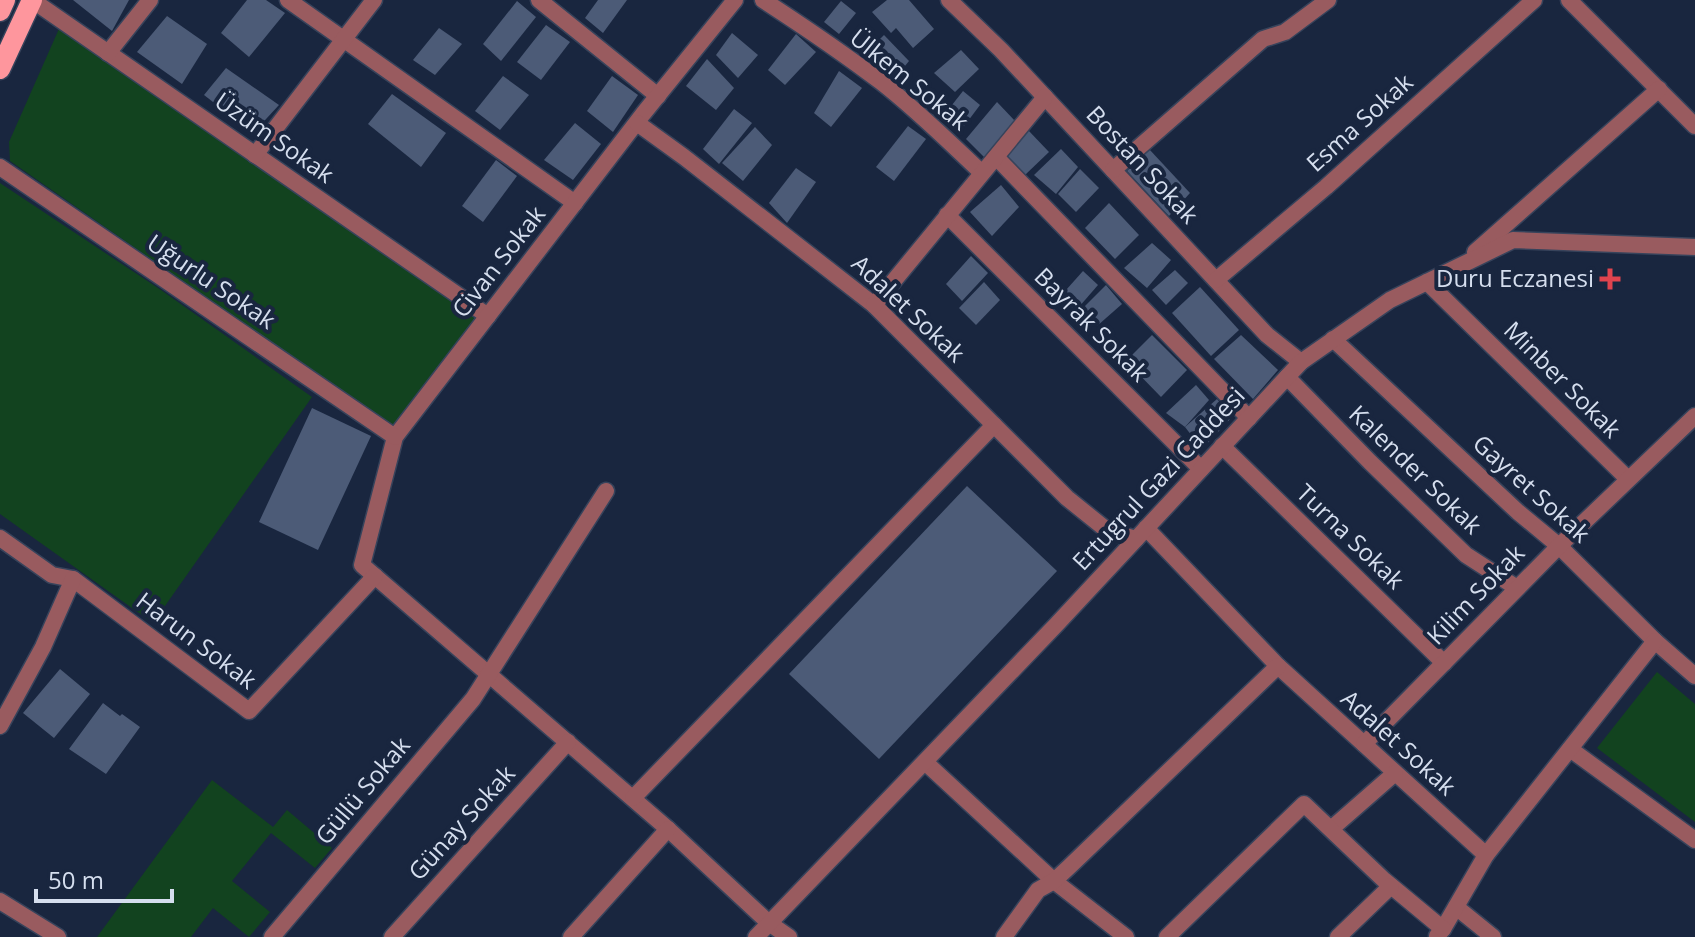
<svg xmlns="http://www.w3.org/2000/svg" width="1695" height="937" viewBox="0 0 1695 937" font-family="'Open Sans',sans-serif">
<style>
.green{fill:#12431f}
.building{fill:#4c5b77}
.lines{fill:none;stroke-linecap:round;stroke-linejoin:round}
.minor-casing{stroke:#37435b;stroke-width:19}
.tertiary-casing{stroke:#37435b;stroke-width:19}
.primary-casing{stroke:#37435b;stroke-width:23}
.minor{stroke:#995b5f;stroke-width:16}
.tertiary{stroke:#995b5f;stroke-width:16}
.primary{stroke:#fe969d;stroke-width:20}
.health-dot{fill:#e0444e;stroke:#19263f;stroke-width:3}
.labels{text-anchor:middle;stroke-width:8;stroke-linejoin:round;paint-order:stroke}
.street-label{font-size:24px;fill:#d5deee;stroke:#19263f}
.poi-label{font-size:24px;fill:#d5deee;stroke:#19263f;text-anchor:end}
</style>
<rect width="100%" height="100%" fill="#19263f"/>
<!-- green -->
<g class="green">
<polygon points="62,22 476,319 397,430 10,161 9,142"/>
<polygon points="0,183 161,290 312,397 153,623 0,514"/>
<polygon points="1657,672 1695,704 1695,822 1597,748"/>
<polygon points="212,780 273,827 287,810 332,848 315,868 271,833 232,881 270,912 249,937 213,908 191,937 97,937"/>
</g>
<!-- building -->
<g class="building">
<polygon points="73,0 129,0 112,31"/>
<polygon points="247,0 266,0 285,13 249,57 221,33"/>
<polygon points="598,0 627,0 603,33 585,18"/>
<polygon points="887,0 909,0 934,29 913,48 896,28 891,33 872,12"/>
<polygon points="517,1 536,17 501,61 483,44"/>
<polygon points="841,1 856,13 839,34 824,22"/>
<polygon points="167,16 207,44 182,84 137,52"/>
<polygon points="546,25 570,42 541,80 517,62"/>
<polygon points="439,28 462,44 435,75 413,60"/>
<polygon points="732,33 758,55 738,78 716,55"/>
<polygon points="796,34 816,52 785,85 768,70"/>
<polygon points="884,35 909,61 892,82 863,56"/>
<polygon points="961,50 979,69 955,92 934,73"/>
<polygon points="707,59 734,88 716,110 686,86"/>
<polygon points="226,68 279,105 253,133 204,95"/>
<polygon points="839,71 862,88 831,127 814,113"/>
<polygon points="503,76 529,95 500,130 475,111"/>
<polygon points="612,76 638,95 613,132 587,111"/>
<polygon points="963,91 980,105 959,133 941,119"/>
<polygon points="392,94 446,133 421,167 368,124"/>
<polygon points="997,102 1016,122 984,157 966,139"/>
<polygon points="734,109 752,123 719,164 703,149"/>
<polygon points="575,123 601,144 573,180 544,160"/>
<polygon points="908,126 926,139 894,181 876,167"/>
<polygon points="755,127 772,145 743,181 722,163"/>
<polygon points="1028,130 1049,152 1025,175 1006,158"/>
<polygon points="1061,149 1078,167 1056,194 1034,175"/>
<polygon points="1149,149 1190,193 1169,216 1127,171"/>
<polygon points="496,160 517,176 483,222 462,206"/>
<polygon points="796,168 816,182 787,223 769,203"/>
<polygon points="1080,169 1099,188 1076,212 1058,194"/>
<polygon points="1001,185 1019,207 992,236 970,212"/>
<polygon points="1109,203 1139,235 1115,259 1085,228"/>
<polygon points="1152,243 1171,260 1147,288 1124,268"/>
<polygon points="971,256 988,273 962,301 946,284"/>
<polygon points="1175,270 1188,283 1166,305 1152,290"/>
<polygon points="1083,271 1098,285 1072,315 1058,299"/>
<polygon points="984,282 1000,300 976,325 959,308"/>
<polygon points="1106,285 1122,304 1097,326 1080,311"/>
<polygon points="1200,287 1239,330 1211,356 1172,313"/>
<polygon points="1152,335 1187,370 1161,397 1126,361"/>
<polygon points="1241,335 1278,370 1253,399 1214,359"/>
<polygon points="1196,385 1209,400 1185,427 1166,413"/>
<polygon points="1217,399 1232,417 1202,449 1185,427"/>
<polygon points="312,408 371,436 318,550 259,522"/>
<polygon points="967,486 1057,571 879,759 789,674"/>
<polygon points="60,669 90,694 54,738 23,713"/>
<polygon points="103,703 120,716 122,714 140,727 106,774 69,749"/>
</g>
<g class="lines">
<defs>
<g id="minor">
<polyline points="32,0 488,316"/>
<polyline points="288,0 575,203"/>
<polyline points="539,0 658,96"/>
<polyline points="735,0 643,114 395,437 362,565 668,829 769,923 789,937"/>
<path d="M 763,0 C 803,26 843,53 881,82 C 917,110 949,142 982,173"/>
<polyline points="949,0 1001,50 1267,335 1301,362"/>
<polyline points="1569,0 1695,126"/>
<polyline points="108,53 150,0"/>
<polyline points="637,123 684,157 874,305 1067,498 1108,531 1136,539"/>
<polyline points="255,155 374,0"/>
<polyline points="996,157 1249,418"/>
<polyline points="0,167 395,437"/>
<polyline points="1113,170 1263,39 1285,32 1328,0"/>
<polyline points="947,215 1201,469"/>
<polyline points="1475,252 1659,89"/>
<polyline points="1216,280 1326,187 1534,0"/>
<polyline points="1427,282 1628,479"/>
<polyline points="874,305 1045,97"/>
<polyline points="1333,339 1518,512 1559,546 1655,641 1695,676"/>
<polyline points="1287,377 1370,462 1466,555 1517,588"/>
<polyline points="1222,446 1444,663"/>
<polyline points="1146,528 1278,666 1486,855"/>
<polyline points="0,538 52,575 73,579 249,711 375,576"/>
<polyline points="0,726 43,647 73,579"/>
<polyline points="1364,744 1559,546 1695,416"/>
<polyline points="1570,749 1695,840"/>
<polyline points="925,762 1054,881 1126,937"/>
<polyline points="633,798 994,425"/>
<polyline points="1331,829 1395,773"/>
<polyline points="1456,907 1493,937"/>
<polyline points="1437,936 1443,929 1486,855 1655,641"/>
<polyline points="272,937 473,699 606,491"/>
<polyline points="392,937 568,742"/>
<polyline points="571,937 668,829"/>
<polyline points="756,937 1056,625 1301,362 1390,300 1513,240 1695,247"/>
<polyline points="1004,937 1038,890 1054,881 1069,867 1278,666"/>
<polyline points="1167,937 1304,804 1384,880 1443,929"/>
<polyline points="1338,937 1391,886"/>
</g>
<polyline id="tertiary" points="0,901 58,937"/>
<g id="primary">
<polyline points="0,11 5,0"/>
<polyline points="0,69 32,0"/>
</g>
</defs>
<!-- minor casing -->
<use href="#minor" class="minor-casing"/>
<!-- tertiary casing -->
<use href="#tertiary" class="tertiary-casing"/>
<!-- primary casing -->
<use href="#primary" class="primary-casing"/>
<!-- minor -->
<use href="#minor" class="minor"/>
<!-- tertiary -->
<use href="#tertiary" class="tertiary"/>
<!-- primary -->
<use href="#primary" class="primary"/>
</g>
<!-- markers -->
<path class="health-dot" d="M1606 267h8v8h8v8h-8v8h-8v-8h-8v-8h8z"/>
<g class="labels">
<!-- street labels -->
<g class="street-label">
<text transform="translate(909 80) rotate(39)" y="8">Ülkem Sokak</text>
<text transform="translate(1360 123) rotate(-42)" y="8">Esma Sokak</text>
<text transform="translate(274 138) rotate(35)" y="8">Üzüm Sokak</text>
<text transform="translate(1142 165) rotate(47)" y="8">Bostan Sokak</text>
<text transform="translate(499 262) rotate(-52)" y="8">Civan Sokak</text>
<text transform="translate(211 282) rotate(34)" y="8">Uğurlu Sokak</text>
<text transform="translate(908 309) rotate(43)" y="8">Adalet Sokak</text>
<text transform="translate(1091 325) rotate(45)" y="8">Bayrak Sokak</text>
<text transform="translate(1562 380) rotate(45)" y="8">Minber Sokak</text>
<text transform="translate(1415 470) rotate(44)" y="8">Kalender Sokak</text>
<text transform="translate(1159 479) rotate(-47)" y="8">Ertugrul Gazi Caddesi</text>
<text transform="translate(1531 489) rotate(42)" y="8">Gayret Sokak</text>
<text transform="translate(1350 537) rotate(44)" y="8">Turna Sokak</text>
<text transform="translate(1476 595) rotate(-46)" y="8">Kilim Sokak</text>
<text transform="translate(196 641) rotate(37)" y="8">Harun Sokak</text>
<text transform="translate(1398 743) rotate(42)" y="8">Adalet Sokak</text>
<text transform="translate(363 791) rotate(-50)" y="8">Güllü Sokak</text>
<text transform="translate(462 823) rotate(-48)" y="8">Günay Sokak</text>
</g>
<!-- poi labels -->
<g class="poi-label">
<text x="1594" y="287">Duru Eczanesi</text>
</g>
</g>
<!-- scale -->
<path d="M36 889v12h136v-12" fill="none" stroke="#d5deee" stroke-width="4"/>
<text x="48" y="889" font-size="24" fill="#d5deee" stroke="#19263f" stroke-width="6" paint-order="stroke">50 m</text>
</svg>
